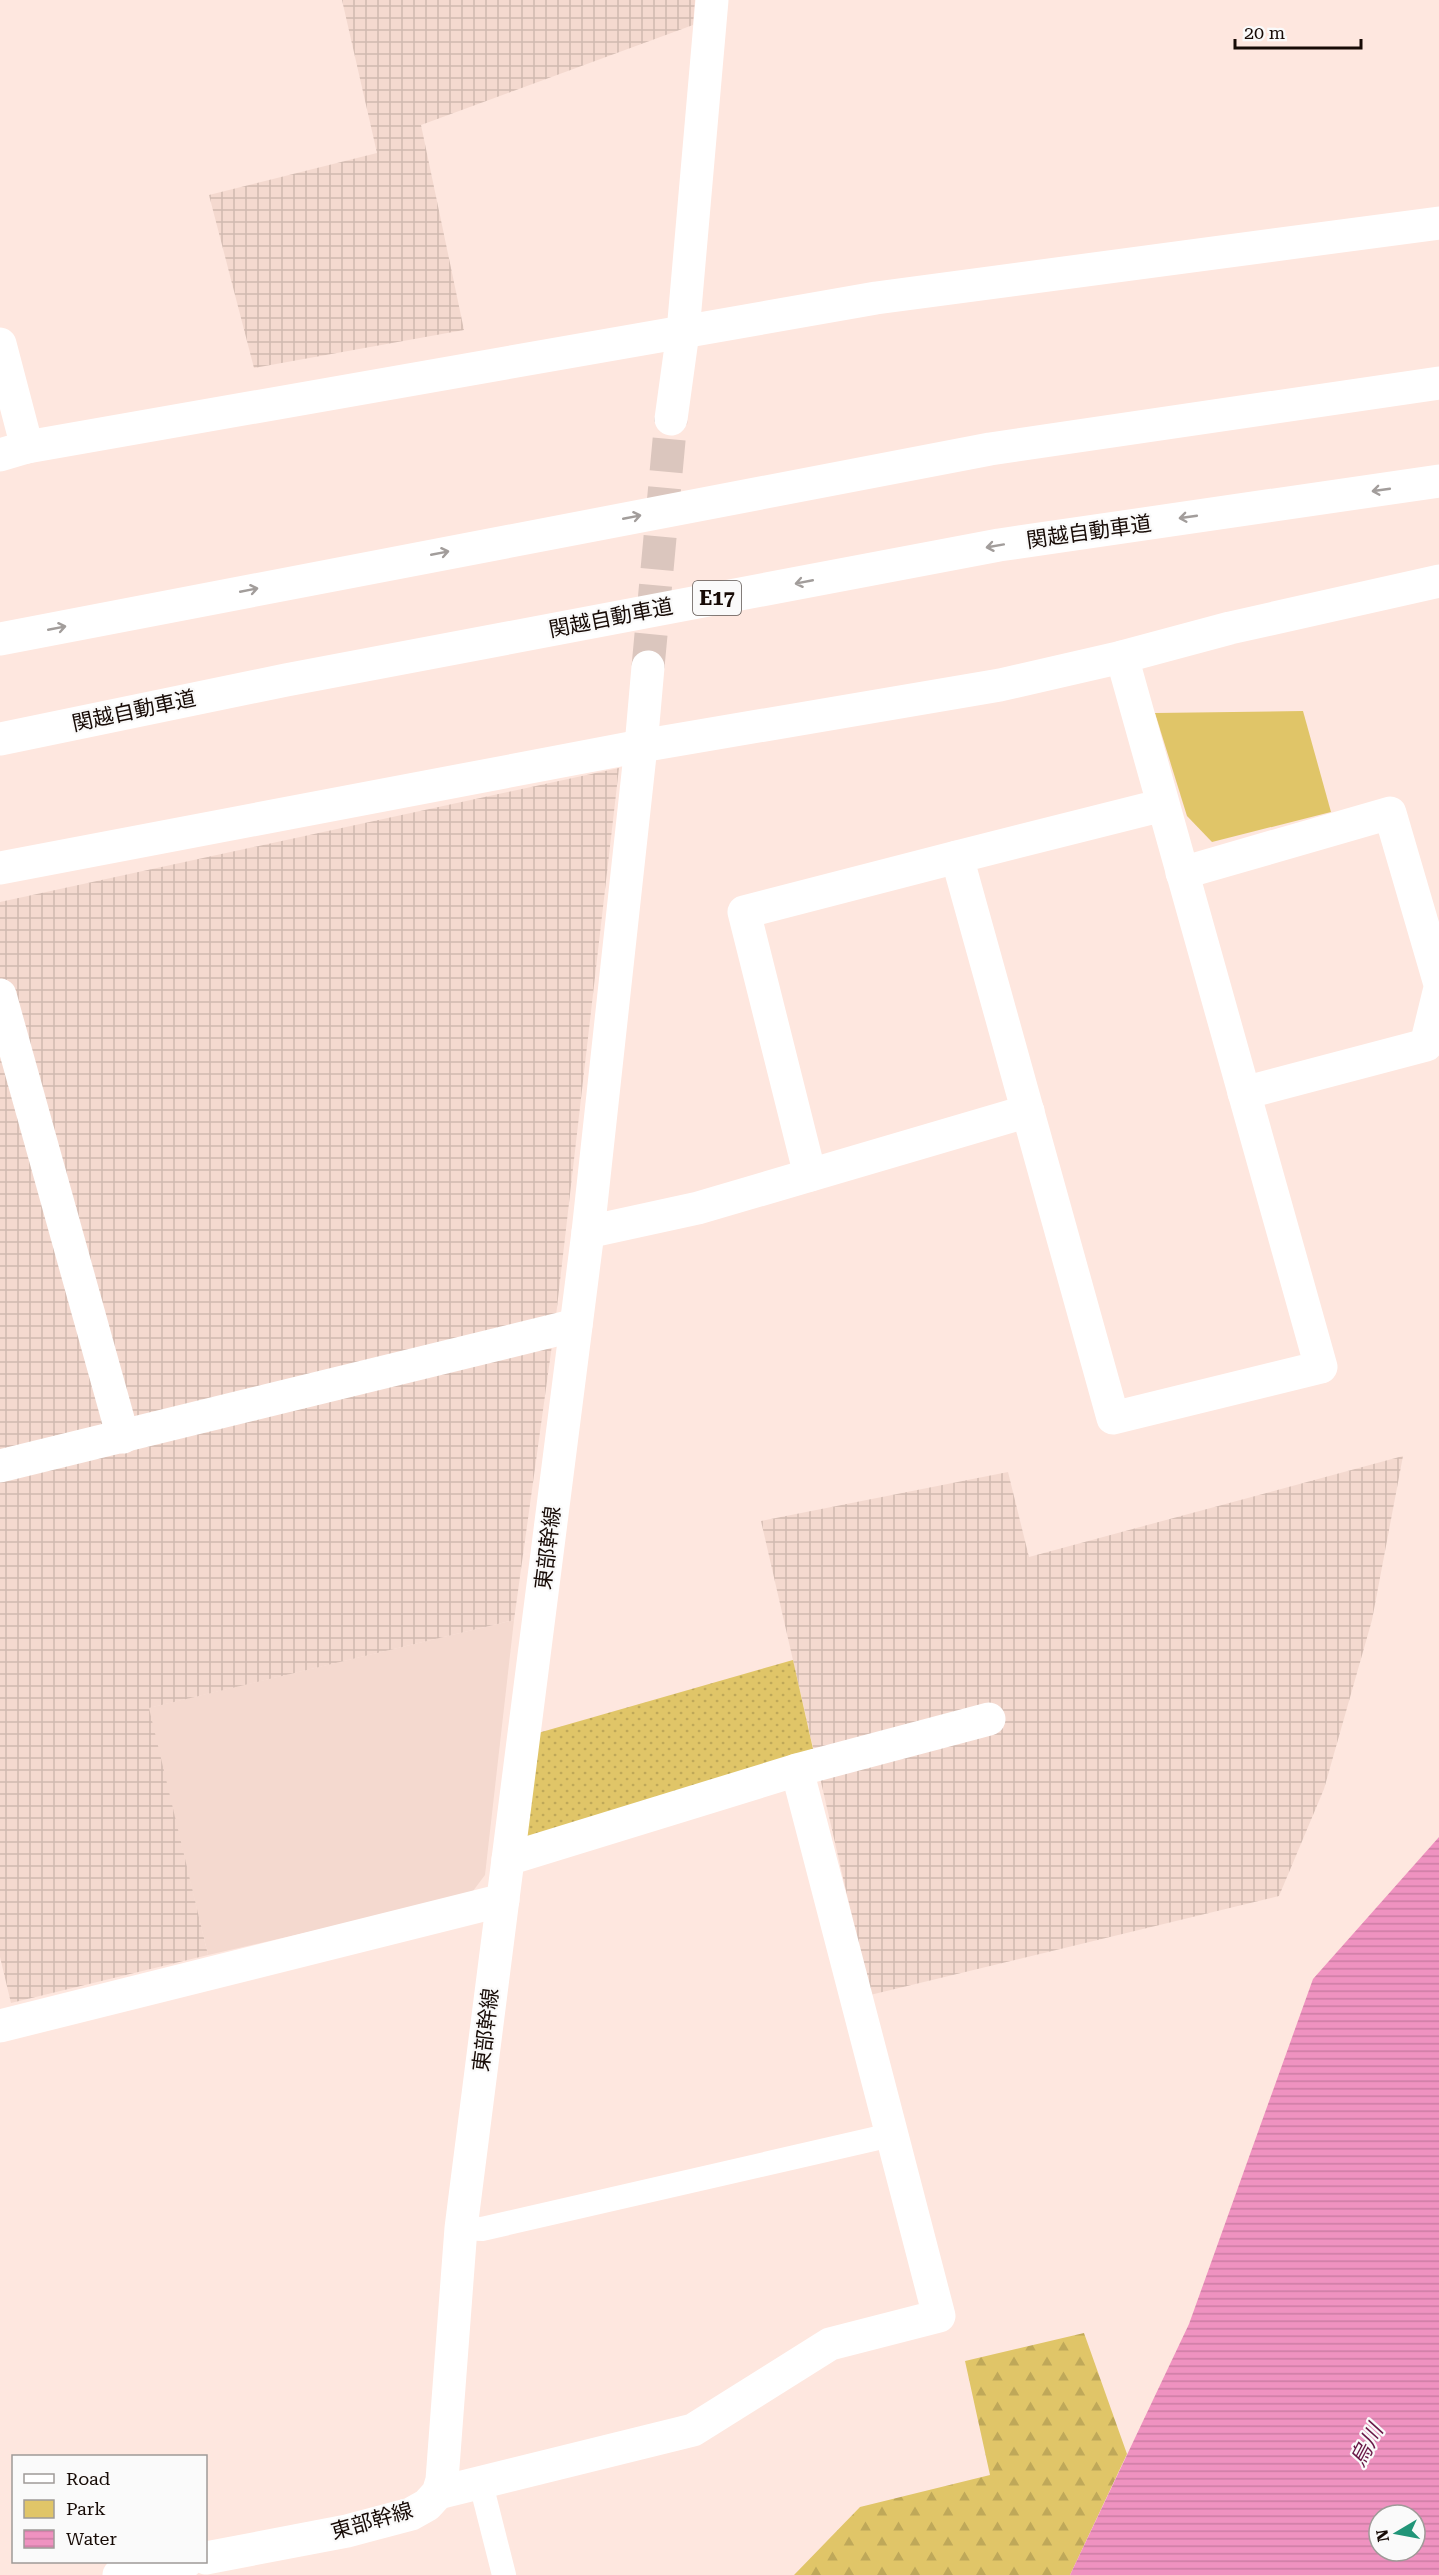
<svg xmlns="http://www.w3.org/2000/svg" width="1439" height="2575" viewBox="0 0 1439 2575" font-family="'Roboto Serif','Noto Sans JP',serif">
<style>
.built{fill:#f4d9cf}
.industrial{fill:url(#industrial-grid)}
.grass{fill:url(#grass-dots)}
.forest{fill:url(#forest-firs)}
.green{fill:#e0c568}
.water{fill:url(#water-rules);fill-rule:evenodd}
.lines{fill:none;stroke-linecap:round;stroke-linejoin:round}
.street-tunnel{stroke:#dbc6be;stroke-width:33;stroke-dasharray:33 16;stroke-linecap:butt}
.lane{stroke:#fff;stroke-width:24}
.street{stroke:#fff;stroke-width:33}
.secondary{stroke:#fff;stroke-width:33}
.highway{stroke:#fff;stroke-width:33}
.oneway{stroke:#a29d9b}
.labels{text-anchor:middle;stroke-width:4.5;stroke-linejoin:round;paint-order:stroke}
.shield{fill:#fafafa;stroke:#5b534f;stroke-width:1.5}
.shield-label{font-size:20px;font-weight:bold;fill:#170b06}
.street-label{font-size:21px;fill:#170b06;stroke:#fafafa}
.water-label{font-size:22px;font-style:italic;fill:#671645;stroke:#fafafa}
</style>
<defs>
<pattern id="industrial-grid" width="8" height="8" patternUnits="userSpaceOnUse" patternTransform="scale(1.5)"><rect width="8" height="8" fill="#f4d9cf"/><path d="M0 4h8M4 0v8" fill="none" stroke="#d0b9b0"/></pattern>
<pattern id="grass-dots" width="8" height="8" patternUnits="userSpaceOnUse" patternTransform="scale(1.5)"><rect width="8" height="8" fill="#e0c568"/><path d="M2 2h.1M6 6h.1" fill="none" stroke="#bfa859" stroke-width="1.8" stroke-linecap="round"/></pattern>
<pattern id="forest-firs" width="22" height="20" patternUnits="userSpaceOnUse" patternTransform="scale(1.5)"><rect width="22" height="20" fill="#e0c568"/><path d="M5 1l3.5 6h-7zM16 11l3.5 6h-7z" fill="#bfa859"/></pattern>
<pattern id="water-rules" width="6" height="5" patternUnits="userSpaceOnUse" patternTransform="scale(1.5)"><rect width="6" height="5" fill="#ef92c0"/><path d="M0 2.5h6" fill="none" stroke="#cc7da4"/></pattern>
</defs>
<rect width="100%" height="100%" fill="#fee7df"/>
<!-- built -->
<polygon class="built" points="514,1620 485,1875 470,1895 208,1955 148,1708"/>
<!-- industrial -->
<g class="industrial">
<polygon points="342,0 695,0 693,25 421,125 464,330 254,368 209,195 377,153"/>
<polygon points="619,768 556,1316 514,1620 149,1708 208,1955 11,2003 0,1957 0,902"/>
<polygon points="1403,1456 1372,1620 1324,1789 1279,1896 870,1995 761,1521 1008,1472 1029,1557"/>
</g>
<!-- grass -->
<polygon class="grass" points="793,1660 813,1749 525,1843 538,1733"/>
<!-- forest -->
<polygon class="forest" points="1084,2333 1127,2454 1070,2575 794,2575 860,2507 990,2475 965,2361"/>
<!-- green -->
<polygon class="green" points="1303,711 1331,812 1212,842 1187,816 1155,713"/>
<!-- water -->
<path class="water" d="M 1439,1837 L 1439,2575 L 1070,2575 L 1189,2324 L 1313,1979 ZM 1379,2515 L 1415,2515 L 1415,2551 L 1379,2551 Z"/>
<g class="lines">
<!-- street-tunnel -->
<polyline class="street-tunnel" points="648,667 671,419"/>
<!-- lane -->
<g class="lane">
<polyline points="461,2228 482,2229 891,2135"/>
<polyline points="481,2484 504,2575"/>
</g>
<!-- street -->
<g class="street">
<polyline points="0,344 27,447"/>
<polyline points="671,419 683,332 712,0"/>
<polyline points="0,455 27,447 876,298 1439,223"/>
<polyline points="1122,657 1321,1367 1113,1418 957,857 1163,805"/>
<polyline points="641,746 648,667"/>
<polyline points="1182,873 1390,813 1439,981"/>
<polyline points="0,995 123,1437"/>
<polyline points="1244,1093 1426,1045 1439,992"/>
<polyline points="810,1175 744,912 957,857"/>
<polyline points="588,1232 698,1208 1028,1111"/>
<polyline points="0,1466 576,1325"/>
<polyline points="508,1859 797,1770 989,1719"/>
<polyline points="0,2026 503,1900"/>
<polyline points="438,2493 693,2430 830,2344 939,2316 797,1770"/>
</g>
<!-- secondary -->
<g class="secondary">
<polyline points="0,868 641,746 1000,685 1122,657 1230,628 1439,581"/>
<polyline points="206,2558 347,2531 411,2514 427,2505 438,2493 442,2480 461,2228 588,1232 641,746"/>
<polyline points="119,2575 186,2562"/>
</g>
<!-- highway -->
<g class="highway">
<polyline points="0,639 990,449 1439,383"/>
<polyline points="0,739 286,680 999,545 1439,481"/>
</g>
</g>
<!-- one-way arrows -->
<defs><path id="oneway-shaft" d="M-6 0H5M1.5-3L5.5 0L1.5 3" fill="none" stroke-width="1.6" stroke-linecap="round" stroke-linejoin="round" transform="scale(1.5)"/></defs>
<g class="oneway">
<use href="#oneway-shaft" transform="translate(1381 490) rotate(172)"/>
<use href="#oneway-shaft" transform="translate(632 517) rotate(-11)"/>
<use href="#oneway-shaft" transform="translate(1188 517) rotate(172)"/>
<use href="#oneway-shaft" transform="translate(995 546) rotate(170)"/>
<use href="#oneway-shaft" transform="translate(440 553) rotate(-11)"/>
<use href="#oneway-shaft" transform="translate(804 582) rotate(169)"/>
<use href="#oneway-shaft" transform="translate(249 590) rotate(-11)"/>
<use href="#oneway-shaft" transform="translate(57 628) rotate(-11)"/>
</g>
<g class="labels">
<!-- shield labels -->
<rect class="shield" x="693" y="581" width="48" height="34" rx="4.5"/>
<g class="shield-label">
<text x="717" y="605">E17</text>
</g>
<!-- street labels -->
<g class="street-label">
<text transform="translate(1089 532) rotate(-8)" y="7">関越自動車道</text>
<text transform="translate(611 618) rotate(-11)" y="7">関越自動車道</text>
<text transform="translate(134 711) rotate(-12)" y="7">関越自動車道</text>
<text transform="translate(548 1548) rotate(-83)" y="7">東部幹線</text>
<text transform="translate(486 2030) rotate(-83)" y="7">東部幹線</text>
<text transform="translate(372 2521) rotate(-16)" y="7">東部幹線</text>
</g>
<!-- water labels -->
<g class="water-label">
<text transform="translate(1366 2445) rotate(-62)" y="8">烏川</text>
</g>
</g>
<!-- legend -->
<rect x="12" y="2455" width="195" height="108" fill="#fafafa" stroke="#9f9a98" stroke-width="1.5"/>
<rect x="24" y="2474" width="30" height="9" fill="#ffffff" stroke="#9f9a98" stroke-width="1.5"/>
<text x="66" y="2485" font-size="18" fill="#170b06">Road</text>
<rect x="24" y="2500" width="30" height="18" fill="#e0c568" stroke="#9f9a98" stroke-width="1.5"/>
<text x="66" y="2515" font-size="18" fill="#170b06">Park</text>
<rect x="24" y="2530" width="30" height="18" fill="url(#water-rules)" stroke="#9f9a98" stroke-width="1.5"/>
<text x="66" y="2545" font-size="18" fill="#170b06">Water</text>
<!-- north arrow -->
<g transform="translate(1397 2533) rotate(260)"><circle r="28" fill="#fafafa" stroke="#9f9a98" stroke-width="1.5"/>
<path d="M0-4.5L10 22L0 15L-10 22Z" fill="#219578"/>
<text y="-9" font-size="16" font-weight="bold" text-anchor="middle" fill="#170b06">N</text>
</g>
<!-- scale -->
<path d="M1235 39v9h126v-9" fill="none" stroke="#170b06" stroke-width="3"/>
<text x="1244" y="39" font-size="18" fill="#170b06" stroke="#fafafa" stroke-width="4.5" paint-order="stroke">20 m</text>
</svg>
